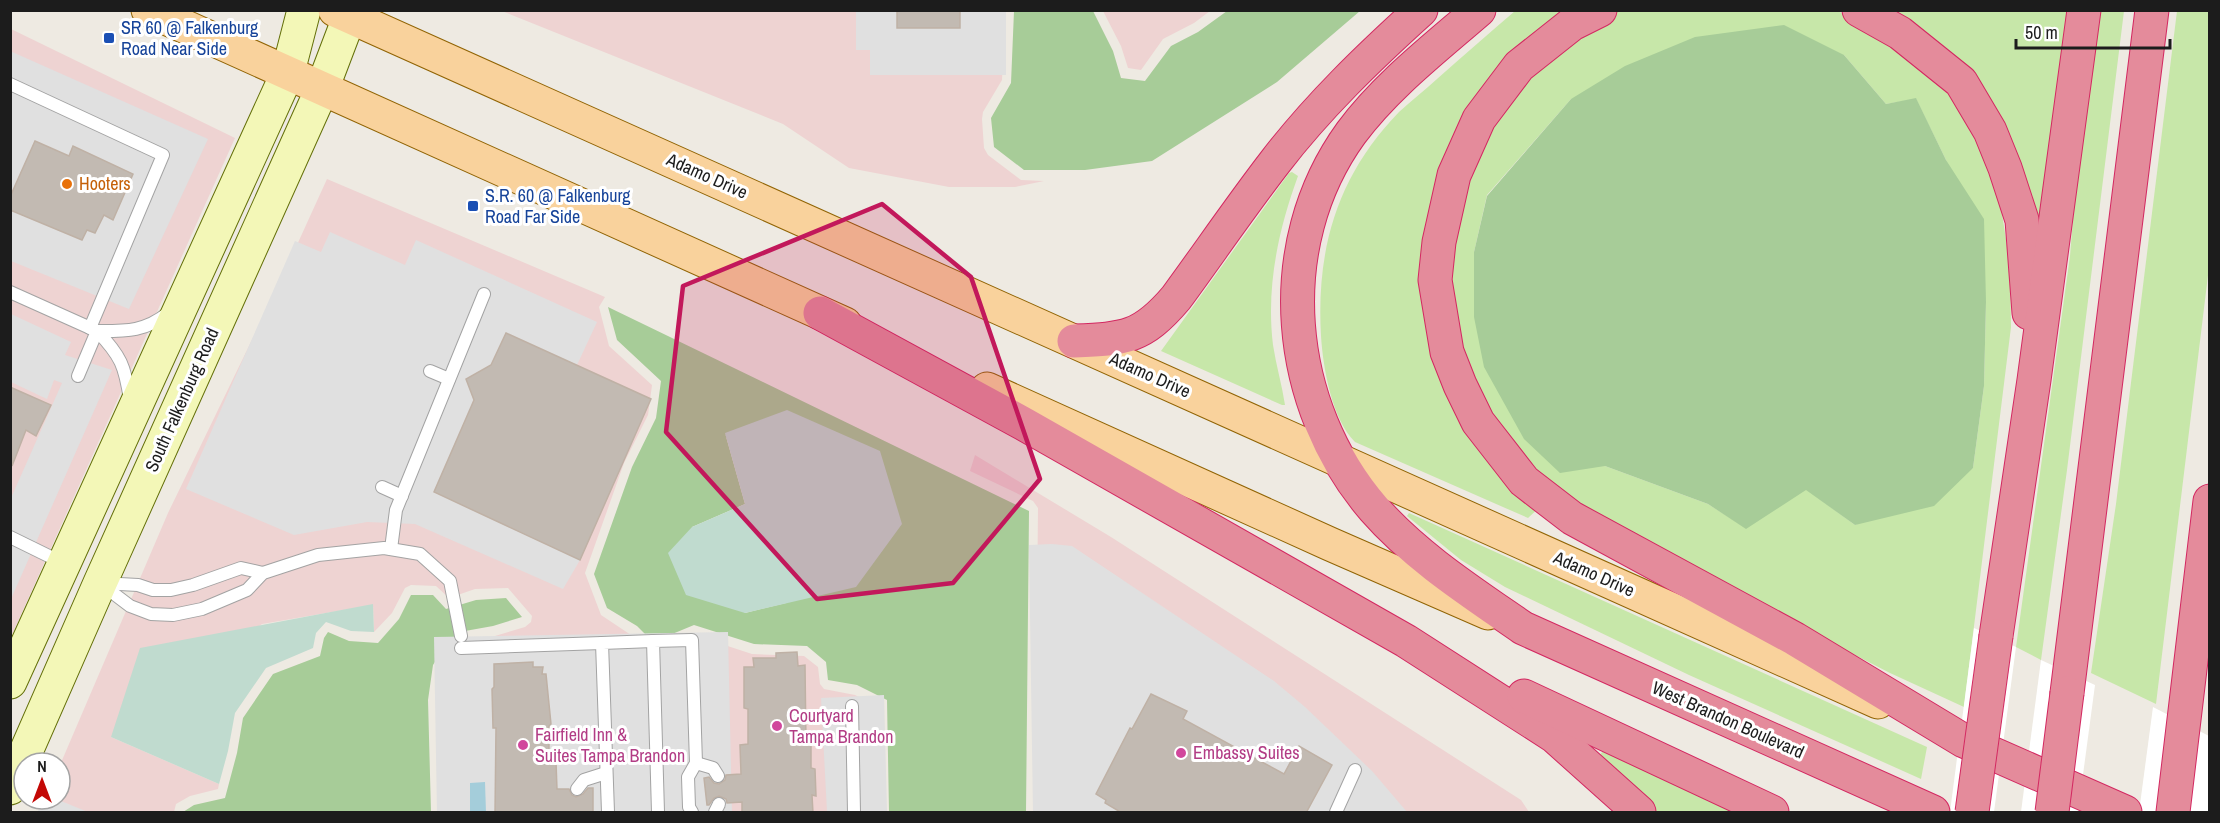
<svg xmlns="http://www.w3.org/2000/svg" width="2220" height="823" viewBox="0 0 2220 823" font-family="'Archivo Narrow',sans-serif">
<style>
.commercial{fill:#eed3d2}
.grass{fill:#c7e7a9;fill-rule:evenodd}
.forest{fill:#a7cc98;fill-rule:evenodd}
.wetland{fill:#c0dbcf}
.parking{fill:#e0e0e0}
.water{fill:#a4cdda}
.pier{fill:#fff}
.building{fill:#c2bab2;stroke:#bfb1a5;stroke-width:1.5}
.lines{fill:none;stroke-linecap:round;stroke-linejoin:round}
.lane-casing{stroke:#a3a3a3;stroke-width:14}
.secondary-casing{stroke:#636f08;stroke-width:35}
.primary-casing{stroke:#916404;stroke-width:35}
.highway-casing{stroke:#d32861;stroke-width:35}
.lane{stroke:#fff;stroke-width:12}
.secondary{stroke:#f3f7b7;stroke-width:33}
.primary{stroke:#f9d29c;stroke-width:33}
.highway{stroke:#e48b9b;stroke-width:33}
.highway-bridge-casing{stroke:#d32861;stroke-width:35;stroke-linecap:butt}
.highway-bridge{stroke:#e48b9b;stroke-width:33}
.marked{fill:#c2185b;fill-opacity:0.2;stroke:#c2185b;stroke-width:4.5;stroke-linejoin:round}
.transit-dot{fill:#1a4fb4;stroke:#fff;stroke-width:2}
.food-dot{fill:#e8710a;stroke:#fff;stroke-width:2}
.hotel-dot{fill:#d1479c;stroke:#fff;stroke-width:2}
.labels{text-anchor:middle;stroke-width:6;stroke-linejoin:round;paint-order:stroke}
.transit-label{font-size:18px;fill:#164399;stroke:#fff;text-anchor:start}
.street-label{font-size:18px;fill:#1c1c1c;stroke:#fff}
.food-label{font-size:18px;fill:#c56008;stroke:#fff;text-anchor:start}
.hotel-label{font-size:18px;fill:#b23c85;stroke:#fff;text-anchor:start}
</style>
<rect width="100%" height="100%" fill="#eeeae2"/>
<!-- commercial -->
<g class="commercial">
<polygon points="502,11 1005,11 1002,80 983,112 982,119 984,148 988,155 1021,180 1044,181 1015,187 949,187 849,168 783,124"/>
<polygon points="1103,11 1210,11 1194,23 1163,39 1141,70 1128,68 1121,46"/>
<polygon points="11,29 235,138 11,637"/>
<polygon points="327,179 605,297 599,307 609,346 652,385 648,415 624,463 585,573 601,615 631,635 694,635 752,654 804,656 818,667 820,684 824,689 855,695 878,707 880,812 440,812 495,636 525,627 531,622 532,616 508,588 475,589 449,598 436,586 411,585 405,588 392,613 374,632 373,605 262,624 111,737 219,784 218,789 190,796 176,804 174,812 40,812 46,799 60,799 60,765 168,513 281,280"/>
<polygon points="975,455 1111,537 1521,800 1529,812 1035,812 1038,508 1033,501 970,471"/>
</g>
<!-- grass -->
<g class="grass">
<path d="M 1515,11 L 1572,11 L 1475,106 L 1429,317 L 1542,505 L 1528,518 L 1355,442 C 1332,419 1323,368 1321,336 C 1316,249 1337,176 1399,112 C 1411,101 1425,90 1437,79 C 1463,56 1489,33 1515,11 Z"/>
<path d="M 1617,11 L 1837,11 L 1855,18 L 1933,73 L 1959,105 L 1988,158 L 2000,201 L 2010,265 L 2011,327 L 1964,707 L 1890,673 L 1629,539 L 1537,481 L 1470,385 L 1453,321 L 1448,241 L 1484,130 L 1558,46 L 1585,27 ZM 1844,55 L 1886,104 L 1916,99 L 1946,160 L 1986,302 L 1984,386 L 1973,468 L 1855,525 L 1806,489 L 1746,528 L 1708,504 L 1605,466 L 1474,252 L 1487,195 L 1571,99 Z"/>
<polygon points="1884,11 2074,11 2044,244 2020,177"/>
<polygon points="2099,11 2124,11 2067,470 2041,660 2016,647 2070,256 2080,132"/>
<polygon points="2177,11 2209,11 2209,267 2156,704 2091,673 2116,504"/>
<path d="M 1292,172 L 1298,176 C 1278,231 1266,287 1273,345 C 1276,365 1282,385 1285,405 L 1282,405 L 1161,351 L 1289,173 Z"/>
<polygon points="1409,513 1927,747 1921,779 1689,675 1505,587 1461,560 1407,516"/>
<polygon points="1604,750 1738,812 1657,812 1597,758"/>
</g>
<!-- forest -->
<g class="forest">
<polygon points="1014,11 1093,11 1113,51 1121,78 1145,81 1171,46 1198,32 1227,11 1360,11 1277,82 1152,161 1085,170 1024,170 994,147 991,118 1011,83"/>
<polygon points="1784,25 1844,55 1886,104 1916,98 1946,160 1984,219 1986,302 1984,386 1973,468 1934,506 1855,525 1806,490 1746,529 1708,504 1605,466 1560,473 1524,439 1484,367 1474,317 1474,252 1487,196 1571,99 1625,66 1695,37"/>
<path d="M 608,307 L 1029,511 L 1026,812 L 889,812 L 887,700 L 857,685 L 828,680 L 826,662 L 807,646 L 754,644 L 694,625 L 653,642 L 637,626 L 607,608 L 594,574 L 632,467 L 656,418 L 661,381 L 617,340 ZM 725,433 L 786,603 L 745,613 L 692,527 L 745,504 Z"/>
<polygon points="411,595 433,595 446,609 476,600 506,598 522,617 493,626 465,631 444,648 433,665 428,700 431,812 183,812 194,805 225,798 237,753 243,718 273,674 320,656 324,638 328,632 349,641 378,643 399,619"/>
</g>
<!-- wetland -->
<g class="wetland">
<polygon points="787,410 880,451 902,524 856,587 745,613 686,595 668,553 692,527 745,504 725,433"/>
<polygon points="373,604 374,632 351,631 326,622 316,633 313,648 266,668 235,713 228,751 219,784 111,737 140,648"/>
</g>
<!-- parking -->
<g class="parking">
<polygon points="856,11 1006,11 1006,75 870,75 870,50 856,50"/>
<polygon points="10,51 208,139 129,309 11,261"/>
<polygon points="330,232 405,265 416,240 597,322 577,365 506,333 491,365 466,379 474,400 434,492 580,560 563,589 415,524 367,522 294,535 186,489 295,241 321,252"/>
<polygon points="11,314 71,342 65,355 112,370 11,599 11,498 62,383 54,380 47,399 11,382"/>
<polygon points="1052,544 1072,546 1274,681 1305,707 1372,771 1407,812 1033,812 1029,545"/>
<polygon points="728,632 732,812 437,812 434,637"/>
<polygon points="884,695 887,812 827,812 821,698"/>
<polygon points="40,799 56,799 88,812 38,812"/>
</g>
<!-- water -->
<polygon class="water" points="485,782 486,812 470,812 470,783"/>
<!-- pier -->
<g class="pier">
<polygon points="1974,628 2016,647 1994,812 1950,812"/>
<polygon points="2041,660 2095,685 2078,812 2021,812"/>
<polygon points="2153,707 2209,736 2208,812 2139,812"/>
</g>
<!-- building -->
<g class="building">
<rect x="897" y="10" width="63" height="18"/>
<polygon points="35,141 69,156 73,146 133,174 113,220 104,215 95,233 87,230 82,240 10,210 10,197"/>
<polygon points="506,333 651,399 580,560 434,492 474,400 466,379 491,365"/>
<polygon points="10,387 51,405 36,436 26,430 12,466"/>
<polygon points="797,652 798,666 805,665 806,743 811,743 811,768 815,769 816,796 812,795 813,813 742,813 742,802 727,803 726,799 719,796 714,798 709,805 707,805 704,778 709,777 714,783 719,784 725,780 726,775 741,774 740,745 748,744 748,709 744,708 744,667 754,667 753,658 776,658 776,653"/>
<polygon points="533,662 533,667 543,667 542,674 546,674 551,724 549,726 549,761 556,762 557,789 569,789 572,795 576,797 583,794 588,788 593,788 593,813 495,813 496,728 493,728 492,689 494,687 494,664"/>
<polygon points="1151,694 1187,711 1183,719 1284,774 1299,746 1332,765 1306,813 1122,813 1105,803 1106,800 1096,794 1130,728 1132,729"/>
</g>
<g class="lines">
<defs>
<g id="lane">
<polyline points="10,84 163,155 90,328"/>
<polyline points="10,292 97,331 78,376"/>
<polyline points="430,371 449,379"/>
<path d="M 130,400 C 125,366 121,356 97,331 C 125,331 145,332 168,313"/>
<polyline points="382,487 402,496"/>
<polyline points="10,537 63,563"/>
<polyline points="391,549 396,510 484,294"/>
<polyline points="101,583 138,585 153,590 171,590 193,585 241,568 263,573"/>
<polyline points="101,584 130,606 151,614 173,615 202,609 247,590 263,573 318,555 384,548 420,554 450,581 461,636"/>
<polyline points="461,648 602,643"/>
<polyline points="852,706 854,812"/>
<polyline points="696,763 713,768 718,776"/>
<polyline points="577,789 584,780 606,773"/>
<polyline points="608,812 602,643 653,641"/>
<polyline points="658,812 653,641 692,640 696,763 688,777 689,807 692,812"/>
<polyline points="715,812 719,804"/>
<polyline points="1336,812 1355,770"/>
</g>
<g id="secondary">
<polyline points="10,682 288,72 304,10"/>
<polyline points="10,788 100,583 322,89 352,10"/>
</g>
<g id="primary">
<polyline points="148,10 845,324"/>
<polyline points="335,10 1878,702"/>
<polyline points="987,389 1330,544 1488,613"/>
</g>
<g id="highway">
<path d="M 1479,10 C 1434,49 1386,86 1351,133 C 1269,246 1285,406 1374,509 C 1415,556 1471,592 1523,628 L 1933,812"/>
<polyline points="1600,10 1572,24 1519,66 1479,119 1454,175 1439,242 1435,280 1447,352 1460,385 1478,422 1524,481 1572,518 1795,639 1964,741 2125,812"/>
<polyline points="1859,10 1900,33 1961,82 1990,131 2005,168 2022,220 2029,313"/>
<polyline points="820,313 1024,424 1406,641 1554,736 1639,812"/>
<path d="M 1074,341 C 1125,339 1142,338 1176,298 C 1209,253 1241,206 1275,162 C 1318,106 1369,57 1421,10"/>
<polyline points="1996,636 2034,380 2084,10"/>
<polyline points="2067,693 2152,10"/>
<polyline points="1524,696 1772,812"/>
<polyline points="2173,812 2210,501"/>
</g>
</defs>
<!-- lane casing -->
<use href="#lane" class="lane-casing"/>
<!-- secondary casing -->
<use href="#secondary" class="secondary-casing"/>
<!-- primary casing -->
<use href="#primary" class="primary-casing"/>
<!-- highway casing -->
<use href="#highway" class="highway-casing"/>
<!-- lane -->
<use href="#lane" class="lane"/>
<!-- secondary -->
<use href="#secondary" class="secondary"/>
<!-- primary -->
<use href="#primary" class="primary"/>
<!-- highway -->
<use href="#highway" class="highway"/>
<defs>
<g id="highway-bridge">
<polyline points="1972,812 1996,636"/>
<polyline points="2052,812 2067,693"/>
</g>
</defs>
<!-- highway-bridge casing -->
<use href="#highway-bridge" class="highway-bridge-casing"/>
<!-- highway-bridge -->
<use href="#highway-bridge" class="highway-bridge"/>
</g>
<!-- marked area -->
<path class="marked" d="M 882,204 L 971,277 L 1040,479 L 953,583 L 817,599 L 666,432 L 683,286 Z"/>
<!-- markers -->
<g class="transit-dot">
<rect x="103" y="32" width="12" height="12" rx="3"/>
<rect x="467" y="200" width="12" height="12" rx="3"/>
</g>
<circle class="food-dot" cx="67" cy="184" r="6"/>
<g class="hotel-dot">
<circle cx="777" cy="726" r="6"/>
<circle cx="523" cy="745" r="6"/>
<circle cx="1181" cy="753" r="6"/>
</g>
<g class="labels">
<!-- transit labels -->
<g class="transit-label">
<text x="121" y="34">SR 60 @ Falkenburg<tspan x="121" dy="21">Road Near Side</tspan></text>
<text x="485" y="202">S.R. 60 @ Falkenburg<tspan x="485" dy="21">Road Far Side</tspan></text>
</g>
<!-- street labels -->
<g class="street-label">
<text transform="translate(707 176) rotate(24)" y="6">Adamo Drive</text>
<text transform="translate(1150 375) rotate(24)" y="6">Adamo Drive</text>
<text transform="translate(182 400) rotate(-66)" y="6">South Falkenburg Road</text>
<text transform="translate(1594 574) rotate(24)" y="6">Adamo Drive</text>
<text transform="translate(1728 720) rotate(24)" y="6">West Brandon Boulevard</text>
</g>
<!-- food labels -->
<g class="food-label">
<text x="79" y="190">Hooters</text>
</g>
<!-- hotel labels -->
<g class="hotel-label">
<text x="789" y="722">Courtyard<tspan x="789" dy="21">Tampa Brandon</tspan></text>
<text x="535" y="741">Fairfield Inn &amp;<tspan x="535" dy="21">Suites Tampa Brandon</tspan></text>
<text x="1193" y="759">Embassy Suites</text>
</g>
</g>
<!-- border -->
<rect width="2220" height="823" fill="none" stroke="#1c1c1c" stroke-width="24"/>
<!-- north arrow -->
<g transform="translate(42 781)"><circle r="28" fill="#ffffff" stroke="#a4a4a4" stroke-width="1.5"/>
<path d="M0-4.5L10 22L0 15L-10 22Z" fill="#c30805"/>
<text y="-9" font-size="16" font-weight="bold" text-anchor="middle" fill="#1c1c1c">N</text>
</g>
<!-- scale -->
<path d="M2016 39v9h154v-9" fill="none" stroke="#1c1c1c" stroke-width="3"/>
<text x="2025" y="39" font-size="18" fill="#1c1c1c" stroke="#ffffff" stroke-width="4.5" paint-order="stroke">50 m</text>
</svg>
